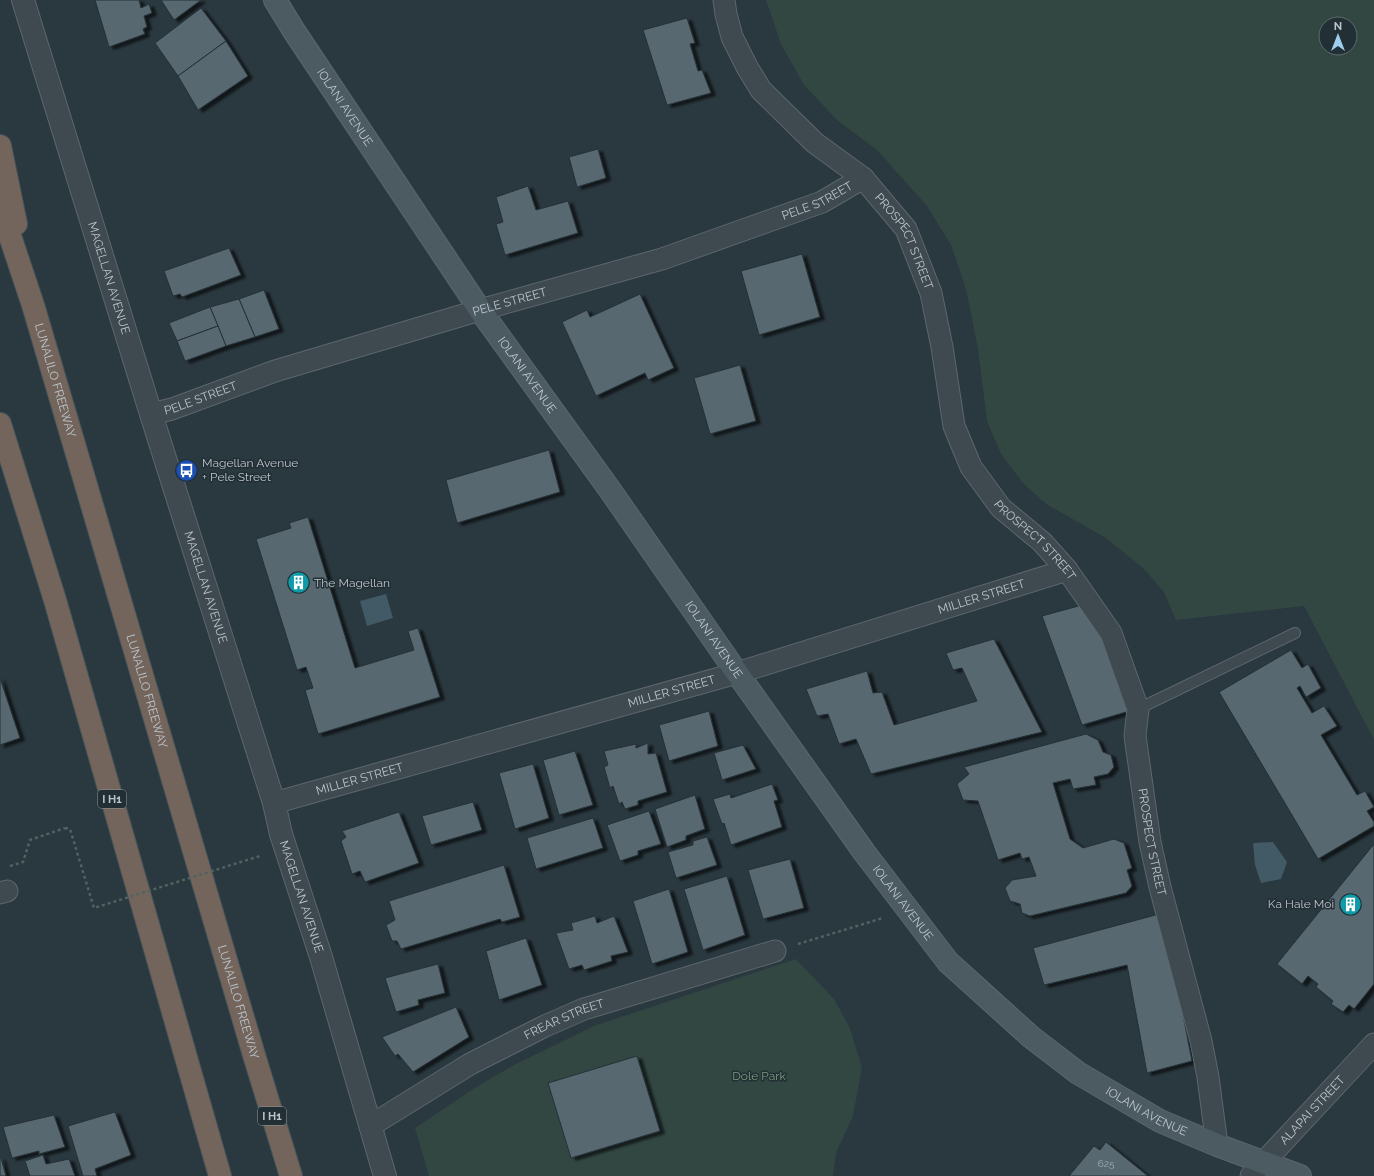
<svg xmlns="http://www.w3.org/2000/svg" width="1374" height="1176" viewBox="0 0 1374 1176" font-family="Raleway,sans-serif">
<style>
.green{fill:#324742;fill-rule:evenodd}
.water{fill:#425a66}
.building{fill:#59676f;stroke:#243137;filter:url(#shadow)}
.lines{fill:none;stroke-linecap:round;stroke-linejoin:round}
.service-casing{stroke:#5c676d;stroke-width:12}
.minor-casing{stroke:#5c676d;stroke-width:23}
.tertiary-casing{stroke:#5c676d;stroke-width:24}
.secondary-casing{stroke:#5c676d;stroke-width:24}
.motorway-casing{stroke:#48545a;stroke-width:24}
.path{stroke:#516361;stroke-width:2.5;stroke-dasharray:3 3;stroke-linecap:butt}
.service{stroke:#3e4950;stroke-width:10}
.minor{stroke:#3e4950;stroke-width:21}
.tertiary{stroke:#3e4950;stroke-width:22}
.secondary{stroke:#4c5a62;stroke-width:22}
.motorway{stroke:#74655c;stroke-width:22}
.path-bridge{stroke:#516361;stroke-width:2.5;stroke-dasharray:3 3;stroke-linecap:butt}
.labels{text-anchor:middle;stroke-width:3;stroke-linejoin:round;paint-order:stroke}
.number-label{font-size:10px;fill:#a2adb3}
.shield{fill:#222f35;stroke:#8d979d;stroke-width:1}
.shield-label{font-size:11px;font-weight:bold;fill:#bbc4ca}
.street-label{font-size:12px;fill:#bbc4ca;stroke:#222f35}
.poi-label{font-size:12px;fill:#bbc4ca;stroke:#222f35;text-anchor:start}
.park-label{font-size:12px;fill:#7c9d7c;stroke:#222f35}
</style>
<defs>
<filter id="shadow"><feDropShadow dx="4.5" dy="2.5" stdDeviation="1" flood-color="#0009"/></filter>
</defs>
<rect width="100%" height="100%" fill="#2a383f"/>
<!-- green -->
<g class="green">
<path d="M 766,0 L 1374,0 L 1374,740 L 1304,606 L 1176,620 L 1164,592 L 1145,570 L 1106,538 L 1046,504 L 1023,483 L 1001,454 L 987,421 L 978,349 L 966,289 L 951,245 L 927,206 L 877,150 L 838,121 L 804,85 L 781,44 ZM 1326,24 L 1350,24 L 1350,48 L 1326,48 Z"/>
<polygon points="796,959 834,999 850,1028 862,1068 853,1116 836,1153 833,1176 429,1176 415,1128 476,1087 514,1065 594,1026"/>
</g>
<!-- water -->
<g class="water">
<polygon points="386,594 393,618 367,626 360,601"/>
<polygon points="1273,842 1287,862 1281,879 1261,883 1255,865 1253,843"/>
</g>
<!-- building -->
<g class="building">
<polygon points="95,0 139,0 141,8 149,4 152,13 144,16 147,27 143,29 145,34 109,47"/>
<polygon points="161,0 201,0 174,20"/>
<polygon points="201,8 226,41 178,76 155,43"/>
<polygon points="687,18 695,43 690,44 698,71 702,70 711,93 667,105 643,30"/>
<polygon points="226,41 248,76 198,110 178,76"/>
<polygon points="598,149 606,178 577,187 569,157"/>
<polygon points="528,186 536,210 568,201 578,233 505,255 496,224 503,222 496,197"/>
<polygon points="229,248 241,275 182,297 180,294 173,296 164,271"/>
<polygon points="802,254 820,317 759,335 741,271"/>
<polygon points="264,290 279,329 255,337 239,299"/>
<polygon points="640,294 674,368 648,380 645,373 596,396 562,322 587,310 590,317"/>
<polygon points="239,299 255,337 226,346 210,307"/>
<polygon points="210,307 218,326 177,341 169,323"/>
<polygon points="218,326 226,346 185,361 177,341"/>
<polygon points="740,365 756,421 710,434 694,378"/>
<polygon points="549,450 560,492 457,523 446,480"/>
<polygon points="308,517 355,668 414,650 408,631 418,628 440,697 318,734 305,690 313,688 306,667 297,670 256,539 291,528 289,523"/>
<polygon points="1082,605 1096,614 1133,710 1082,725 1042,616"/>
<polygon points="994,639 1042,732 871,774 856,739 839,744 828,714 817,716 806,689 867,671 873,693 882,692 894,725 977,701 962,668 953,670 946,653"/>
<polygon points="1291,650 1302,668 1308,664 1321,688 1306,697 1300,686 1297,688 1312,713 1324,706 1337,726 1321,735 1357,795 1365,791 1374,807 1367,811 1374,822 1374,826 1318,859 1219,692"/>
<polygon points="0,678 20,738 0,745"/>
<polygon points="709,711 718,746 669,761 659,725"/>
<polygon points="1086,734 1098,740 1103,752 1111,755 1114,767 1108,774 1094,777 1096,785 1073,789 1070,779 1053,783 1070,839 1083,848 1114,839 1124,843 1132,868 1127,870 1132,886 1126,893 1030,916 1022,913 1020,904 1010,901 1005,888 1012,880 1036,876 1029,857 1022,859 1020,853 998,860 978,801 963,800 957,784 969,774 964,767"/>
<polygon points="648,743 648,754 656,753 667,792 638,801 638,805 625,809 622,802 619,804 613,786 610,788 604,767 608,765 604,751 636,744 636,748"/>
<polygon points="743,745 756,769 722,780 714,753"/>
<polygon points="575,751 593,805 559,815 543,760"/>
<polygon points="533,764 549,818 515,829 499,773"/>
<polygon points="772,784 778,800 774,801 782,827 731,845 724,823 722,824 713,799 730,794 731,798"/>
<polygon points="695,795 705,829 686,836 686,840 667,847 655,809"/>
<polygon points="473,802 482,830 431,845 422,816"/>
<polygon points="649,811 661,844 638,851 638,855 620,861 607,825"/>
<polygon points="399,812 419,863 365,882 360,871 352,874 341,841 346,837 342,831"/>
<polygon points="593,818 603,848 536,869 527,838"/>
<polygon points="707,837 717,865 676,878 668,852 693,845 693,841"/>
<polygon points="1374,844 1374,984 1354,1009 1349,1005 1343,1012 1331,1004 1333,1001 1316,987 1318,984 1308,976 1302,984 1277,964"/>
<polygon points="790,859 804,908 763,919 748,870"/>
<polygon points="504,865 520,917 502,922 500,919 401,949 397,941 392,941 386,925 395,920 389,901"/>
<polygon points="727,876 745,935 703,950 684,889"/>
<polygon points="669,889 688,952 652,964 633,901"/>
<polygon points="1163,913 1192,1061 1147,1073 1127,965 1044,985 1033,948"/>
<polygon points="595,916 597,923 614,916 628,952 611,956 612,961 584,970 582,965 569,969 556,933 573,930 571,923"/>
<polygon points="526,938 542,985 499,1000 486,951"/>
<polygon points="438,964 445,993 418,1000 419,1005 396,1012 385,978"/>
<polygon points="456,1007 469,1037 413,1072 398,1054 395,1056 382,1037"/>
<polygon points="637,1056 660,1131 571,1158 548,1083"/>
<polygon points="115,1112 131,1155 95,1169 97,1176 83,1176 68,1126"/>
<polygon points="54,1115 65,1147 39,1154 39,1151 12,1158 3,1127"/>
<polygon points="1106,1142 1148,1176 1069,1176 1094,1146 1100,1150"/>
<polygon points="43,1155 46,1164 69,1159 75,1176 30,1176 25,1161"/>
<polygon points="0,1158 1,1158 6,1176 0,1176"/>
</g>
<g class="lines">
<defs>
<polyline id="service" points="1138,709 1295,633"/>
<g id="minor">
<path id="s1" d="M 724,0 L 726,14 L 732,37 L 747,67 L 761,90 L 815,143 L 863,178 L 906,229 L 931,293 L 942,347 L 954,426 L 971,467 L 1001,508 L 1042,542 L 1067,570 L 1111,633 L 1138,709 L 1135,736 L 1150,842 L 1160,887 L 1201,1041 L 1208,1077 L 1217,1145"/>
<path id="s2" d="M 151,414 L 172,409 L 275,371 L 480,310 L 662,259 L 822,202 L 863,178"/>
<path id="s3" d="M 274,803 L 737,673 L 1067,570"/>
<polyline points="0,893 7,891"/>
<path id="s4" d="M 370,1126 L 470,1064 L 545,1026 L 584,1009 L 775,951"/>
<path id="s5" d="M 1251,1176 L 1374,1044"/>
</g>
<g id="tertiary">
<path id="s6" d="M 23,0 L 151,414 L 274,803 L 281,834 L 321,957 L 385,1176"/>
</g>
<g id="secondary">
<path id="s7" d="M 275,0 L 294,31 L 480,310 L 610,490 L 737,673 L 864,852 L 948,962 L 1031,1037 L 1078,1073 L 1160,1121 L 1217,1145 L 1300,1176"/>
</g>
<g id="motorway">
<polyline points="0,146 16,224"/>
<path id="s8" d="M 0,206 L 33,305 L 254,1055 L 291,1176"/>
<polyline points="0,424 55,600 220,1176"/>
</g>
</defs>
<!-- service casing -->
<use href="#service" class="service-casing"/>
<!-- minor casing -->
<use href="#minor" class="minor-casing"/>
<!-- tertiary casing -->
<use href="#tertiary" class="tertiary-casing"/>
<!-- secondary casing -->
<use href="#secondary" class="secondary-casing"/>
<!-- motorway casing -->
<use href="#motorway" class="motorway-casing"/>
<!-- path -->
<g class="path">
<polyline points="10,866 23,862 30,840 65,828"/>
<polyline points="798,944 883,918"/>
</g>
<!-- service -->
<use href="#service" class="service"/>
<!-- minor -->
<use href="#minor" class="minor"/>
<!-- tertiary -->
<use href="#tertiary" class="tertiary"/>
<!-- secondary -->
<use href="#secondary" class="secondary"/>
<!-- motorway -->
<use href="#motorway" class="motorway"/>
<!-- path-bridge -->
<polyline class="path-bridge" points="65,828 70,829 94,908 260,856"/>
</g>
<!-- icons -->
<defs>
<symbol id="bus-disc" viewBox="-11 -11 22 22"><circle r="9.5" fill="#1a4fb4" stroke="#222f35"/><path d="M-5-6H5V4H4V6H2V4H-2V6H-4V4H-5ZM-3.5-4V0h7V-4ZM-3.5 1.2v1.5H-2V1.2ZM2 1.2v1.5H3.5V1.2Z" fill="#fff"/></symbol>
<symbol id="building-disc" viewBox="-11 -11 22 22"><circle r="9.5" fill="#0f9aa8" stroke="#222f35"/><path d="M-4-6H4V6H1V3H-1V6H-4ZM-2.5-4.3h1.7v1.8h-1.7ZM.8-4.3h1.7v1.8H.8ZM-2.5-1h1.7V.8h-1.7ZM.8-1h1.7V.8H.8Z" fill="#fff"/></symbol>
</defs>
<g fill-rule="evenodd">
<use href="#bus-disc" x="174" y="458" width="25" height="25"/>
<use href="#building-disc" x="286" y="570" width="25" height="25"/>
<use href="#building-disc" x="1338" y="892" width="25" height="25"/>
</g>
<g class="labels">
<!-- number labels -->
<g class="number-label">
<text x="1106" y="1167">625</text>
</g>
<!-- shield labels -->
<g class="shield">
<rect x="98" y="790" width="28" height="18" rx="3"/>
<rect x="258" y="1107" width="28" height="18" rx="3"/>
</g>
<g class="shield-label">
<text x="112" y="803">I H1</text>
<text x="272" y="1120">I H1</text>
</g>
<!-- street labels -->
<g class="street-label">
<text dy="4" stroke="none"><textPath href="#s7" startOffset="128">IOLANI AVENUE</textPath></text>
<text dy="4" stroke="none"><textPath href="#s2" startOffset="700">PELE STREET</textPath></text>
<text dy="4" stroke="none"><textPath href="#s1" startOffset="310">PROSPECT STREET</textPath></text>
<text dy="4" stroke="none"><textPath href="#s6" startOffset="291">MAGELLAN AVENUE</textPath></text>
<text dy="4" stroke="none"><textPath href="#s2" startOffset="376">PELE STREET</textPath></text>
<text dy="4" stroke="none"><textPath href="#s7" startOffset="452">IOLANI AVENUE</textPath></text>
<text dy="4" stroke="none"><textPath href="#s8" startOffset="183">LUNALILO FREEWAY</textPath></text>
<text dy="4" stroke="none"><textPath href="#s2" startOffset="52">PELE STREET</textPath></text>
<text dy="4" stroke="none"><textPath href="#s1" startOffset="646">PROSPECT STREET</textPath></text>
<text dy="4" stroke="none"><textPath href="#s6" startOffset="615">MAGELLAN AVENUE</textPath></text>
<text dy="4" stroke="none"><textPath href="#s3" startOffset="737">MILLER STREET</textPath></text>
<text dy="4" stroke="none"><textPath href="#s7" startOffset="776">IOLANI AVENUE</textPath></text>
<text dy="4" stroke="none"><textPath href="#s8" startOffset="507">LUNALILO FREEWAY</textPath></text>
<text dy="4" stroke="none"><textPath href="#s3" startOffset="413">MILLER STREET</textPath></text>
<text dy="4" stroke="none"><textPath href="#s3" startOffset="89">MILLER STREET</textPath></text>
<text dy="4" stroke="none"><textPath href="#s1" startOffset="982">PROSPECT STREET</textPath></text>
<text dy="4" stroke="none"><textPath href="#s6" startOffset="939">MAGELLAN AVENUE</textPath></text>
<text dy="4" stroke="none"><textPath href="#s7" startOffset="1100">IOLANI AVENUE</textPath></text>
<text dy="4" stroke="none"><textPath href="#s8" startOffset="831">LUNALILO FREEWAY</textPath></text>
<text dy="4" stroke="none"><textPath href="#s4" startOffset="222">FREAR STREET</textPath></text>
<text dy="4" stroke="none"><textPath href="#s5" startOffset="90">ALAPAI STREET</textPath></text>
<text dy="4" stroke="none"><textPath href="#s7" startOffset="1424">IOLANI AVENUE</textPath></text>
</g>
<!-- poi labels -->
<g class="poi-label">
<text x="202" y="467">Magellan Avenue<tspan x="202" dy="14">+ Pele Street</tspan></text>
<text x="314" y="587">The Magellan</text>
<text x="1334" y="908" text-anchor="end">Ka Hale Moi</text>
</g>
<!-- park labels -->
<g class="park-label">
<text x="759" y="1080">Dole Park</text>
</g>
</g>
<!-- north arrow -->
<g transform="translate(1338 36)"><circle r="19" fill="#222f35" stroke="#5f6b71"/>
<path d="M0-3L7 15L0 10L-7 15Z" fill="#9dcfec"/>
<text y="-6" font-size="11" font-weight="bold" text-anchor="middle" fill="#bbc4ca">N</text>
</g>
</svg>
